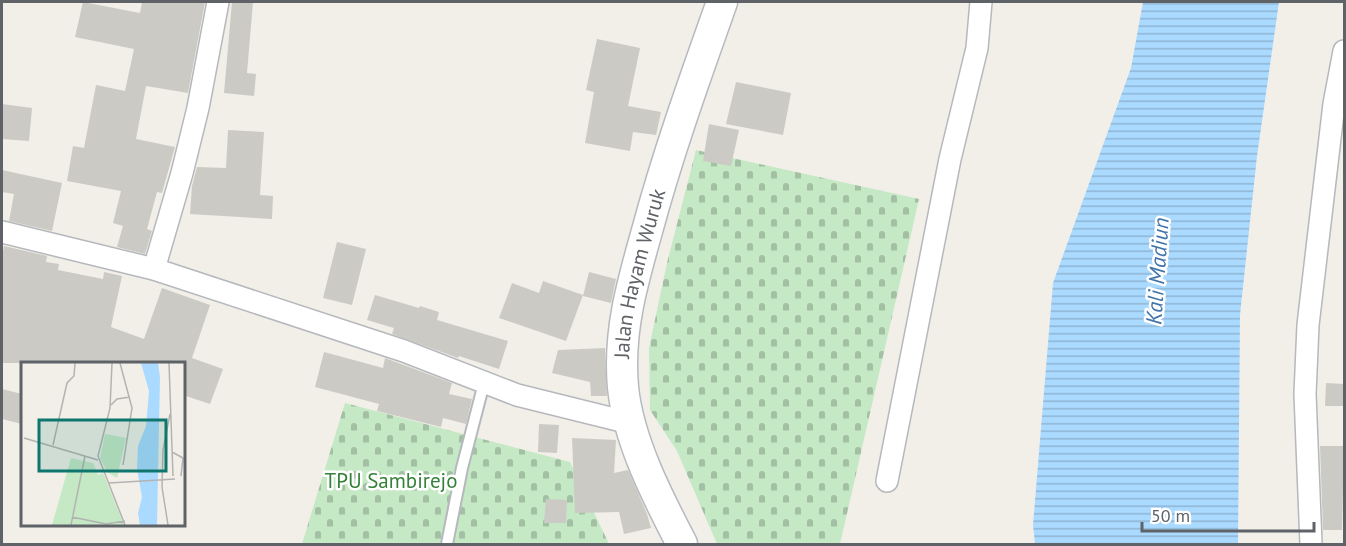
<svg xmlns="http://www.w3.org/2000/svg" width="1346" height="546" viewBox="0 0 1346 546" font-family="'PT Sans',sans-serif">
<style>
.cemetery{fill:url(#cemetery-stones)}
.water{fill:url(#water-rules)}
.building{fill:#cccac5}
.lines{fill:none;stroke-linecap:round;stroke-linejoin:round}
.service-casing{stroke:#b5b8bc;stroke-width:14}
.minor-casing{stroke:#b5b8bc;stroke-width:24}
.secondary-casing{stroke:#b6babf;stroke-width:33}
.service{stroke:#fff;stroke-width:10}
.minor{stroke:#fff;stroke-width:21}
.secondary{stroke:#fff;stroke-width:30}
.labels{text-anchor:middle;stroke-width:5;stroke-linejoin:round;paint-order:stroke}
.street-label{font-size:21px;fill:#5f6368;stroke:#fff}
.park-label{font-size:21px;fill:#348238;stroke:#fff}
.water-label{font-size:22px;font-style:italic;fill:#4174aa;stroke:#fff}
.inset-road{fill:none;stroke:#b3b3b1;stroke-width:1.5}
.view{fill:#0f766e;fill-opacity:0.15;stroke:#0f766e;stroke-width:3}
.inset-edge{fill:none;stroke:#5f6368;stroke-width:3}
</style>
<defs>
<pattern id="cemetery-stones" width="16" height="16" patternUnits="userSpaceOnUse" patternTransform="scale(1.5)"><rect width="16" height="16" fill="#c5e8c5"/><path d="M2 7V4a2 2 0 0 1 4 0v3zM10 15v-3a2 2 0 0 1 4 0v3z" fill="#a3c0a4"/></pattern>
<pattern id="water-rules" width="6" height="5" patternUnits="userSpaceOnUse" patternTransform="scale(1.5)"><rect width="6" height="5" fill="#aadaff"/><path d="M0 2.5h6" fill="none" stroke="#8eb4d2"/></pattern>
</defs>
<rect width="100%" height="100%" fill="#f1efe8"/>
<!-- cemetery -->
<g class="cemetery">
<polygon points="696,150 919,199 840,544 717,544 677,451 650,410 649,348 667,263"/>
<polygon points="345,403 570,462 609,544 302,544"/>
</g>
<!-- water -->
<polygon class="water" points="1143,2 1279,2 1257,156 1240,315 1238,544 1035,544 1033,525 1053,283 1131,68"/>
<!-- building -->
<g class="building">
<polygon points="83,2 140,13 142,2 205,2 188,93 146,86 136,139 175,147 162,193 157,192 147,229 152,231 145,254 117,247 123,226 113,223 121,191 67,181 73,146 84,148 96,85 125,91 134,49 75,37"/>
<polygon points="232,2 253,2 247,73 256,74 254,96 224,93"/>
<polygon points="597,39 640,48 628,106 661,112 656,135 633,132 630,151 585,143 594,92 586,90"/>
<polygon points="736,82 791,93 783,135 726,124"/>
<polygon points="2,104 32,108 29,141 2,139"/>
<polygon points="709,124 739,130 731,166 703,161"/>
<polygon points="228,130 264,132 260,195 273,196 272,219 190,214 192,186 197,167 226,168"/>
<polygon points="2,170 62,183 52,231 9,221 14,194 2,192"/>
<polygon points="337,242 366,249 352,305 323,298"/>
<polygon points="4,246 47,256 46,262 59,264 58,270 103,279 104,272 122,276 111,327 144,339 162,288 210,305 192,358 223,369 210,404 183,395 183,363 2,363 2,257"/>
<polygon points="589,272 616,279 611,303 583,296"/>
<polygon points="543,281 583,295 566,341 499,318 512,283 539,293"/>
<polygon points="375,295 419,308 420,306 439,312 437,320 508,341 499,369 459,356 458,358 392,334 394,328 367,320"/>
<polygon points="605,348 607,396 591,396 590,382 552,373 558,350"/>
<polygon points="324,352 383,368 385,358 452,383 449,394 472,399 466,424 443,418 441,427 377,411 379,404 315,387"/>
<polygon points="1326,383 1344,384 1344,406 1325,406"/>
<polygon points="2,389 22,394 22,424 2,419"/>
<polygon points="539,424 559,425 557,453 538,452"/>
<polygon points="572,438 616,440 614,473 628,470 647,514 651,528 624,534 619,512 575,513"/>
<polygon points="1320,446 1344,446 1342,530 1323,530"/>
<polygon points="546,499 567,500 566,523 544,523"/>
</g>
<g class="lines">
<defs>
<polyline id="service" points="447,544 462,468 484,383"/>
<g id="minor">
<polyline points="2,232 154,269 404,351 517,395 630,423"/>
<polyline points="154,269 182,173 198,108 218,2"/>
<polyline points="887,481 950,159 977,48 981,2"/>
<polyline points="1311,544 1305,394 1308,325 1334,104 1344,51"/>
</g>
<g id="secondary">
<path id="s1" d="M 682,544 C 658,498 628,440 623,387 C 618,332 632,284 647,231 C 668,153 695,78 722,2"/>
</g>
</defs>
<!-- service casing -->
<use href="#service" class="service-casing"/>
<!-- minor casing -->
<use href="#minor" class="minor-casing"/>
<!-- secondary casing -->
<use href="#secondary" class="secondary-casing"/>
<!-- service -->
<use href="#service" class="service"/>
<!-- minor -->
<use href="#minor" class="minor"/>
<!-- secondary -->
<use href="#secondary" class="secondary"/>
</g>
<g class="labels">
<!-- street labels -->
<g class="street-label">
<text dy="7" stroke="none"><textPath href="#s1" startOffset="284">Jalan Hayam Wuruk</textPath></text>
</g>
<!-- park labels -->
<g class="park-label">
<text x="391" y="488">TPU Sambirejo</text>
</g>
<!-- water labels -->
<g class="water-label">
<text transform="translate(1157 271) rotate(-86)" y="8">Kali Madiun</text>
</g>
</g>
<!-- overview -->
<g transform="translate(21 362)">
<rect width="164" height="164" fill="#f1efe8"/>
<path d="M 84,72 L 105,76 L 96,116 L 86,110 L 79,96 ZM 50,96 L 72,101 L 77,113 L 82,111 L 103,163 L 31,163 Z" fill="#c5e8c5"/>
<path d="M 120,1 L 137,1 L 139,15 L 136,163 L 119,163 L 117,151 L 121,135 L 116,107 L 117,84 L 125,64 L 128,29 Z" fill="#aadaff"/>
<path class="inset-road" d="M 91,1 L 89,46 L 77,94 L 104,163M 99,1 L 111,46 L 102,103M 148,1 L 152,114M 90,43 L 96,37 L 109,35M 3,76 L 77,98M 32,83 L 46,21 L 53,14 L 54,1M 151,90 L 162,96 L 160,114M 88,121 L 154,117M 51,155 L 85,162 L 104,159M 50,163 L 64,94M 147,163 L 141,125 L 142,88 L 149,52"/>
<path class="view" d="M 18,58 L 145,58 L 145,109 L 18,109 Z"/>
<rect width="164" height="164" class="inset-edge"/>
</g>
<!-- border -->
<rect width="1346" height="546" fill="none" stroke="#5f6368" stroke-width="6"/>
<!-- scale -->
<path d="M1142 522v9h172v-9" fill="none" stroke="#5f6368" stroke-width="3"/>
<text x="1151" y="522" font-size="18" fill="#5f6368" stroke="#ffffff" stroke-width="4.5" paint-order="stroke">50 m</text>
</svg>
